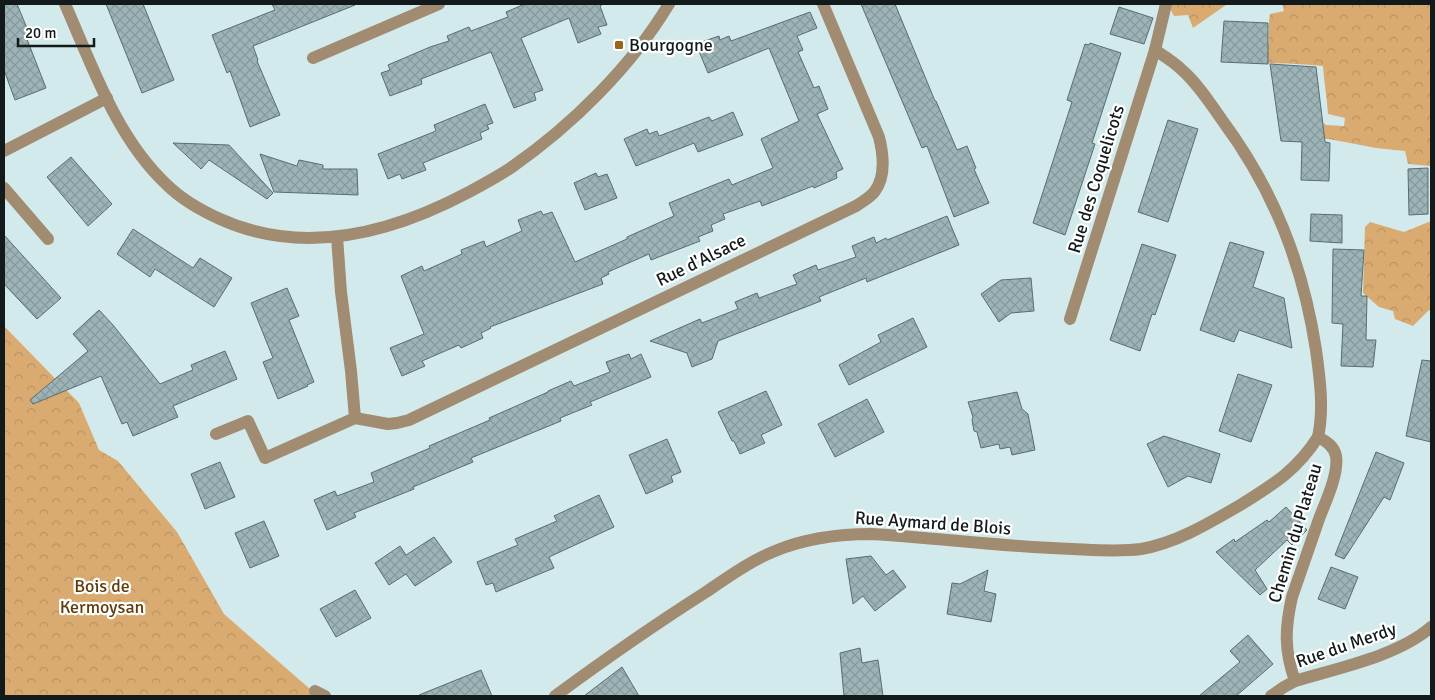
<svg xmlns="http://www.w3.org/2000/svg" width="1435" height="700" viewBox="0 0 1435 700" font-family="Signika,sans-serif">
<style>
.forest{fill:url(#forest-crowns)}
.building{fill:url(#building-cross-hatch);stroke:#596d70}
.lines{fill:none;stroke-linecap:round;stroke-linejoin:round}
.street{stroke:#a18b71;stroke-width:12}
.poi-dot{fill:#986519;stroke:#fff;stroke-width:2}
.labels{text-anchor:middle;stroke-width:4.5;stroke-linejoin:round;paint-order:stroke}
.poi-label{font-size:18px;fill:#121a1b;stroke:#fff;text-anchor:start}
.street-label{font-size:18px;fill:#121a1b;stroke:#fff}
.park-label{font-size:18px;fill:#5f3d0a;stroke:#fff}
</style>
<defs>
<pattern id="forest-crowns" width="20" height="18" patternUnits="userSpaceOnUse" patternTransform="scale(1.25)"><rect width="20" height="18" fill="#daab71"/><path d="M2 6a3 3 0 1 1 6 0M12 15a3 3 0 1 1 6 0" fill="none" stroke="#ba9361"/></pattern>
<pattern id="building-cross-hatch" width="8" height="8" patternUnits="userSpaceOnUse" patternTransform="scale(1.25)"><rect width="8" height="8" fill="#9db3b6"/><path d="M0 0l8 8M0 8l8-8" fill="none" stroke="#86999c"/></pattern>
</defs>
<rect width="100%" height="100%" fill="#d3eaed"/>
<!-- forest -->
<g class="forest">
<polygon points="1171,4 1230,4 1226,5 1193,28 1188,15 1174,16 1169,7"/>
<path d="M 1282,4 L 1431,4 L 1431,166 L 1408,164 L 1405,151 L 1376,148 L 1329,139 L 1295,139 L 1319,119 L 1326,125 L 1344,126 L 1345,118 L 1328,114 C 1327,98 1324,82 1323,66 C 1301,64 1280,62 1258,64 L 1261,45 L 1269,43 L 1269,21 L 1270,14 L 1284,11 Z"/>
<polygon points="1431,221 1431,312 1429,310 1413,326 1395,319 1393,311 1379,307 1363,293 1365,227 1370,222 1404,232"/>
<polygon points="4,326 79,403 99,450 118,461 177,532 224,614 318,696 4,696"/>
</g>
<!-- building -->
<g class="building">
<polygon points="4,4 17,4 29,33 25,34 46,88 15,100 4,70"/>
<polygon points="106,4 143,4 174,80 142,93"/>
<polygon points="272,4 355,4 355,5 253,46 258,60 257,61 280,115 250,127 230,71 227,73 212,35 275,10"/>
<polygon points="525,4 603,4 600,6 607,25 598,27 601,34 578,43 569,18 521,38 543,90 534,93 536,100 514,108 491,52 421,79 422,84 390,96 381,73 390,70 388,65 430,47 449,41 447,36 469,27 471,31 508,17 506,12"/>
<polygon points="861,4 895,4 935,101 936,101 957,150 967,146 976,168 974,169 989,203 954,217 927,146 922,148"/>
<polygon points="1119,7 1153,18 1144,44 1110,34"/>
<polygon points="810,12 817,28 797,36 803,50 798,52 814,88 819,86 828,109 817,114 843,169 836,172 837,178 814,188 813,186 762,206 760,201 723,214 725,219 711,225 713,231 698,237 700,241 651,260 649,254 608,272 609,274 601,278 603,284 490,327 491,328 481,333 483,338 461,348 459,345 422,361 425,366 402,376 390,348 424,334 401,276 422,266 424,271 462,254 461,250 484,241 486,247 522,231 518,220 541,211 543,215 552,212 575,262 627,239 627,237 674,216 669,203 729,179 732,185 773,168 761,139 799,121 769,48 708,73 696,44 719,36 720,40 729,36 731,41"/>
<polygon points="1224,21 1268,23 1268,64 1221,62"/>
<polygon points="1090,43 1121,53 1092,143 1095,144 1065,235 1033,223 1072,102 1067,100 1085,44 1089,45"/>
<polygon points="1270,64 1316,67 1325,142 1330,143 1329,181 1301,180 1302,142 1281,141"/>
<polygon points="485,104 493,123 487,125 489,129 480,133 482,139 423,163 426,170 402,179 400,174 388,179 378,154 436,131 434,125"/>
<polygon points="733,112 743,135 698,152 694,143 636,166 624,139 647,129 649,134 657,131 659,136 709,117 712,121"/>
<polygon points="1168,120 1198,129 1168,222 1138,212"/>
<polygon points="173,143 229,145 273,193 267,199 209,160 201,169"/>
<polygon points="260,154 297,166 299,160 323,165 323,169 357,169 358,195 274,192"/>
<polygon points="71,157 112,204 88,226 47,177"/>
<polygon points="1428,168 1428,214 1409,215 1408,169"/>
<polygon points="596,173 598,177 607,174 617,198 585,210 574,183"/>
<polygon points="1311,214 1342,215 1342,243 1310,241"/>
<polygon points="947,216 959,245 867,282 866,278 819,297 821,301 718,341 712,359 692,367 687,353 650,341 700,319 702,323 738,309 735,302 757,293 759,298 797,284 793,275 816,265 818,270 856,257 852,246 874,237 876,243 886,238 887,240"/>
<polygon points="133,229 193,268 200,258 232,278 214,307 155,269 150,277 117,254"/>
<polygon points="4,235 61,298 37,319 4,284"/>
<polygon points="1230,242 1264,252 1253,287 1284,298 1292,348 1239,330 1234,342 1200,330"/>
<polygon points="1142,244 1176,255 1155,315 1152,314 1140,351 1110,340"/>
<polygon points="1333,249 1364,250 1361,296 1367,296 1366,340 1376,340 1373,367 1341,366 1343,324 1332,323"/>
<polygon points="1031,278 1034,311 1011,313 999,322 981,294 1001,280"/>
<polygon points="287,288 299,316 289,320 314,382 307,385 308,386 278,399 263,362 273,358 251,303"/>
<polygon points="99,310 113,325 160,384 193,370 191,365 225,351 237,379 173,406 178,417 133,436 127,422 122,424 101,376 33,404 30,400 88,351 73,334"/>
<polygon points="913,318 927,347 849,385 839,365 881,342 878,335"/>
<polygon points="629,354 631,359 641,354 651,377 590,402 592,405 560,418 561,421 471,458 473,462 413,487 414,489 354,513 356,517 327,530 314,500 335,491 337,496 374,482 371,473 430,448 429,446 490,420 489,418 548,392 548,391 571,381 574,386 610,372 606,362"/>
<polygon points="1422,360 1431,361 1431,442 1406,436"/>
<polygon points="1238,374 1272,385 1251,442 1219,431"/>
<polygon points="766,391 782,425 761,435 765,443 740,454 734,441 732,441 718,412"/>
<polygon points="1017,392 1022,409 1028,414 1035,450 1012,455 1010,447 1000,449 999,444 981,448 977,432 974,431 972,420 973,417 968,402"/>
<polygon points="867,399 884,432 835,457 818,424"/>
<polygon points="1164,436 1220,454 1211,483 1188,476 1168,487 1147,444"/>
<polygon points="667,439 681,472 671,476 673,482 646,494 629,455"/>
<polygon points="1376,452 1404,463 1390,500 1384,497 1344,559 1335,555"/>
<polygon points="220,462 235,497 205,509 191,474"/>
<polygon points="599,495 614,527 549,557 554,568 496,592 493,583 486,585 477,562 518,545 515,539 557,521 554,516"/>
<polygon points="1286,507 1307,530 1292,545 1287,540 1255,570 1267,589 1260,595 1216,552 1234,539 1235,542 1267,520 1269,522"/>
<polygon points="264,521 279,556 250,568 235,533"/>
<polygon points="434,537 452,562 415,586 406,574 389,585 375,563 400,546 406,555"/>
<polygon points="871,556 886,575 893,570 906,587 875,611 863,596 853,604 846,559"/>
<polygon points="1331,567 1358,577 1345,609 1318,599"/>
<polygon points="988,570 984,591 996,594 991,622 947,614 952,583 960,584"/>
<polygon points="355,590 371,618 336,637 320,609"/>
<polygon points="1248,635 1273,664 1236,696 1199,696 1240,662 1230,651"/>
<polygon points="860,648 862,663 878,660 883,696 844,696 840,653"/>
<polygon points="622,667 639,696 584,696"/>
<polygon points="481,670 492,696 419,696 419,695"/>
</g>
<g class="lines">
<!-- street -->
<g class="street">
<path d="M 65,4 C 92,65 116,137 166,184 C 181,199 200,210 220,219 C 304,257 392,233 469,192 C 484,184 499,176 512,167 C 572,125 631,67 669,4"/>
<path d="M 1166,4 L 1155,50 C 1164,56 1174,62 1182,70 C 1198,84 1210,103 1222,120 C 1274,190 1303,265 1316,350 C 1320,379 1324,409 1318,437 C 1326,441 1334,446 1336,456 C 1339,474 1325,503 1319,519 C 1310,545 1301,571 1292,597 C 1285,628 1284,650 1295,681"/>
<polyline points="313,58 439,4"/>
<polyline points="4,151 107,98"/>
<polyline points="4,188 48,239"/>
<polyline points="337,237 341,292 351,371 355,418"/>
<polyline points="1070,319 1155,50"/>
<path d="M 216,434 L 248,421 L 265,458 L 355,418 L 388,424 L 397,423 L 409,420 L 856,206 C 863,201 870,198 875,191 C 886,176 883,153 879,137 L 823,4"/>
<polyline points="315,691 325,696"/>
<path d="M 555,696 C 604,660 654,625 706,592 C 728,577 750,561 775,551 C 806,538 839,534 872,534 C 939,538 1006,547 1073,549 C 1095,550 1119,552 1141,549 C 1177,543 1211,522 1242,504 C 1274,484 1297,470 1318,437"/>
<path d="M 1271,696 L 1284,687 L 1295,681 C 1338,668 1398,656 1431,627"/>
</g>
</g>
<!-- markers -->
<rect class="poi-dot" x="614" y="40" width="10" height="10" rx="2.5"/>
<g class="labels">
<!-- poi labels -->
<g class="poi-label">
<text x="629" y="51">Bourgogne</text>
</g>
<!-- street labels -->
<g class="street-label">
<text transform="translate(1096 179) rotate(-73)" y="6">Rue des Coquelicots</text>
<text transform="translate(701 260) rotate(-26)" y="6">Rue d'Alsace</text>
<text transform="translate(933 523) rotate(4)" y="6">Rue Aymard de Blois</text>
<text transform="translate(1295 533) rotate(-73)" y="6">Chemin du Plateau</text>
<text transform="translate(1346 645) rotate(-19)" y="6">Rue du Merdy</text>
</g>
<!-- park labels -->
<g class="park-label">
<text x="102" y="592">Bois de<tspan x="102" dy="21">Kermoysan</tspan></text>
</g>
</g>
<!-- border -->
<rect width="1435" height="700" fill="none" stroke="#121a1b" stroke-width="10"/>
<!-- scale -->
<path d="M18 38v8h76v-8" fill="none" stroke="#121a1b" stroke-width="2.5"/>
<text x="25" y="38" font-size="15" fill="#121a1b" stroke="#ffffff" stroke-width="4" paint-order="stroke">20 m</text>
</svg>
